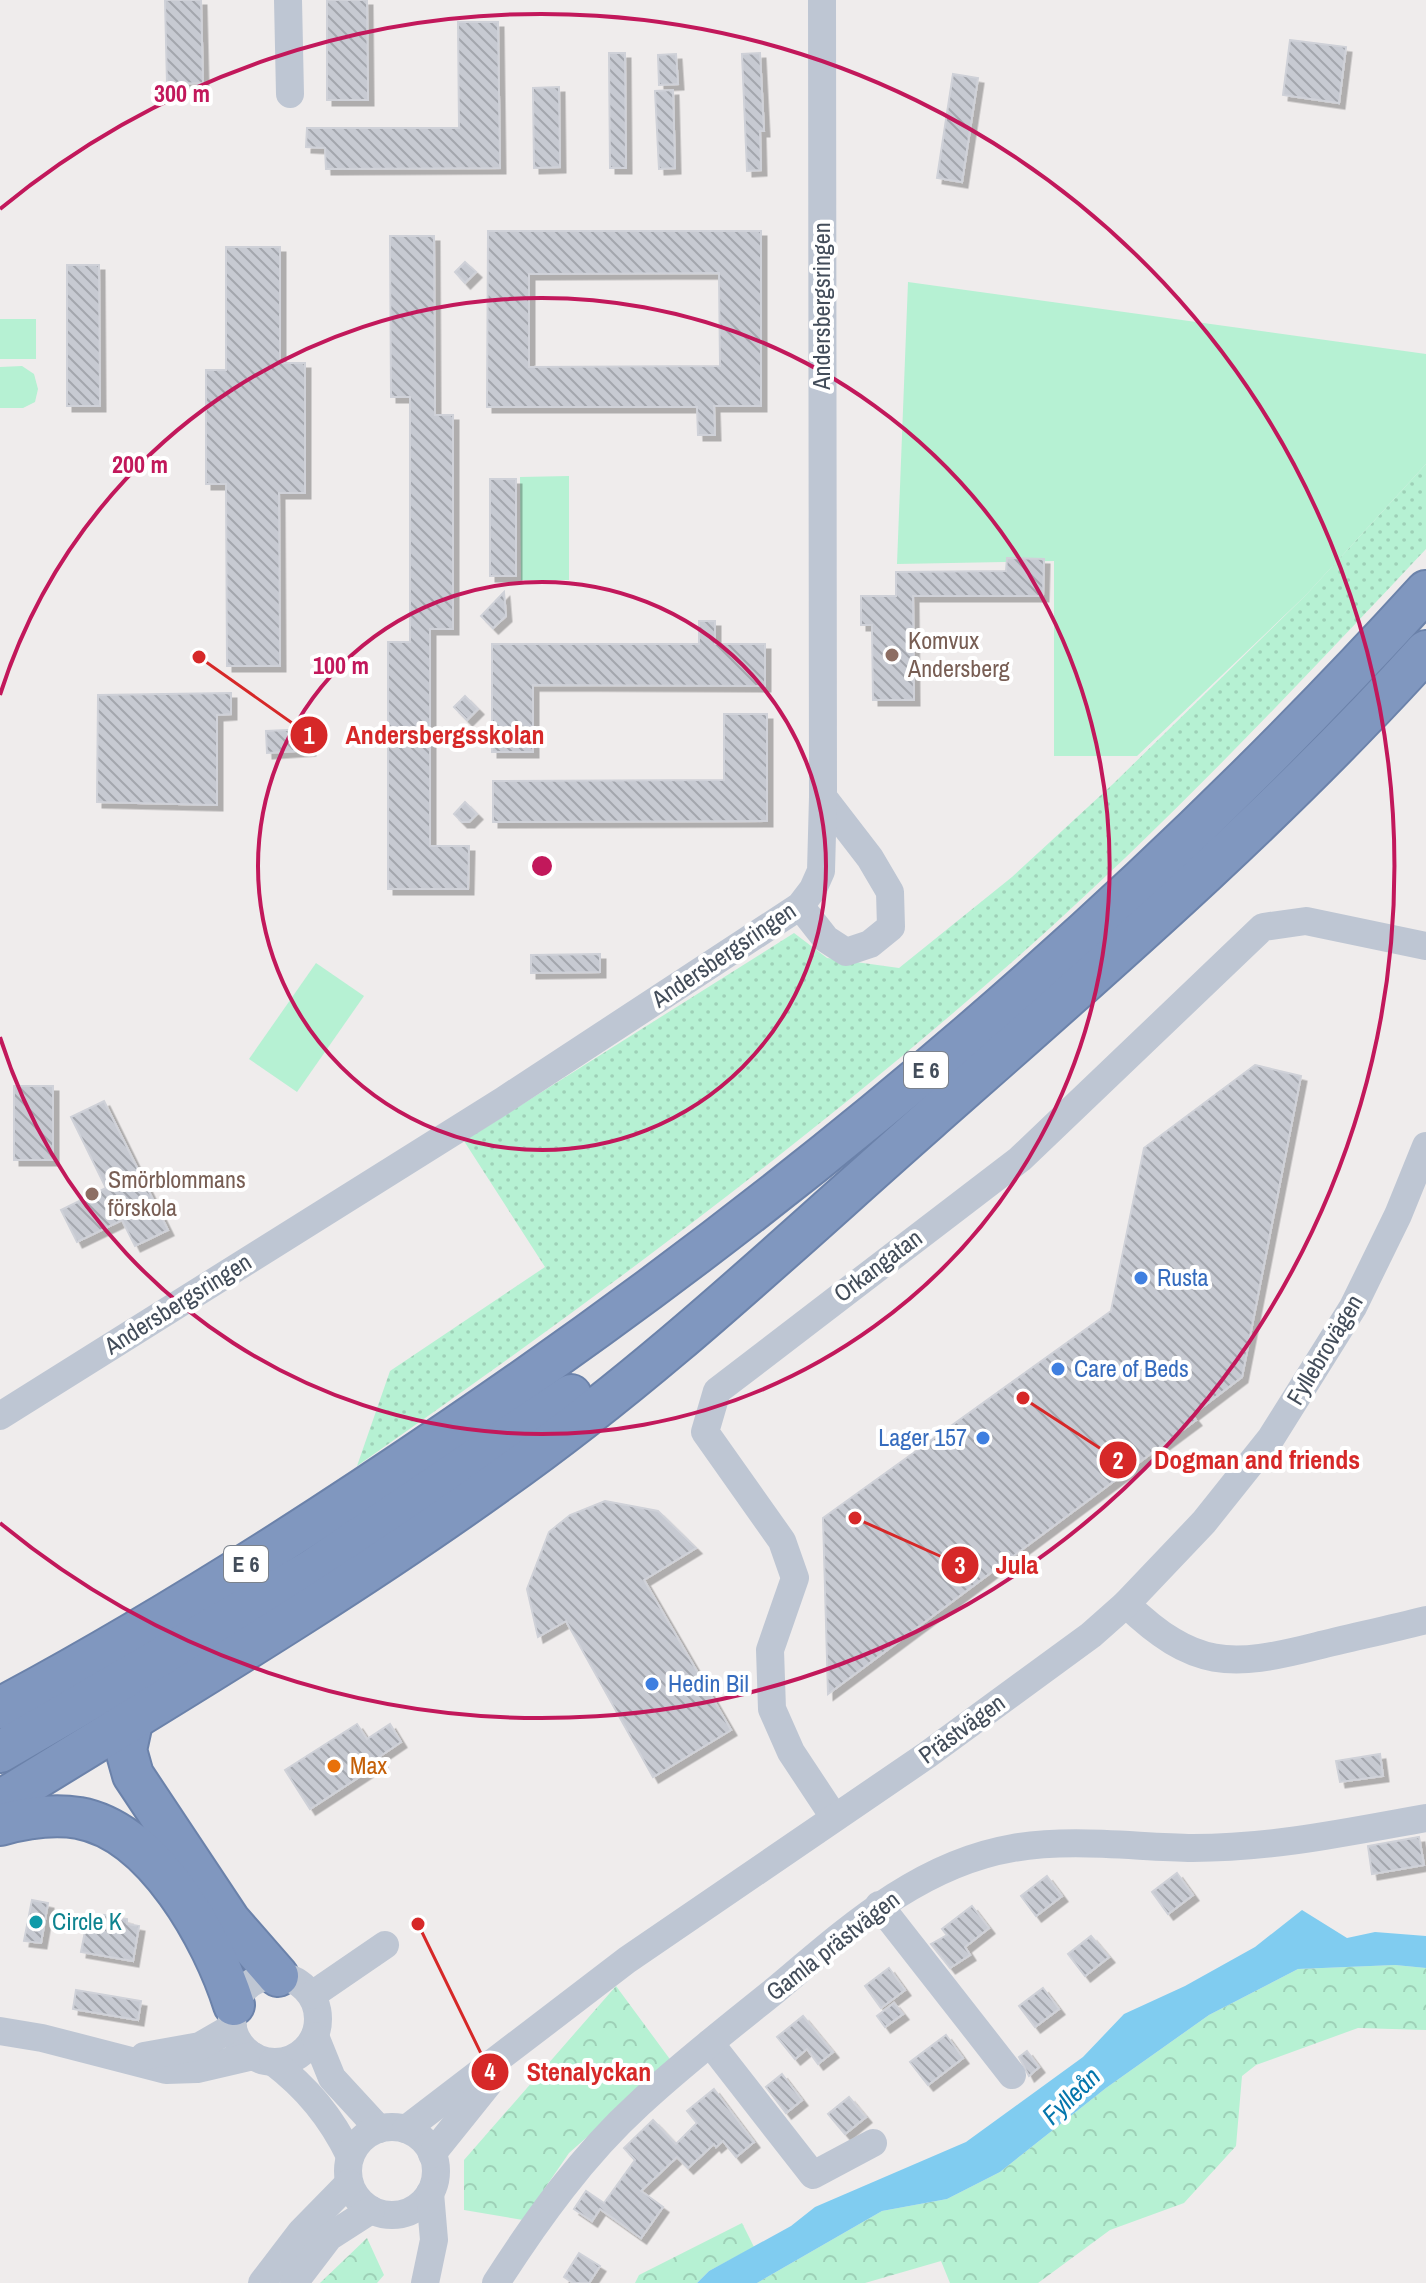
<svg xmlns="http://www.w3.org/2000/svg" width="1426" height="2283" viewBox="0 0 1426 2283" font-family="'Archivo Narrow',sans-serif">
<style>
.grass{fill:url(#grass-dots)}
.forest{fill:url(#forest-crowns)}
.garden{fill:#b6f1d3}
.water{fill:#80ccf0}
.building{fill:url(#building-back-hatch);stroke:#cfd1d8;stroke-width:2;fill-rule:evenodd;filter:url(#shadow)}
.lines{fill:none;stroke-linecap:round;stroke-linejoin:round}
.highway-casing{stroke:#6b82aa;stroke-width:44}
.minor{stroke:#bec6d3;stroke-width:28}
.highway{stroke:#8097bf;stroke-width:40}
.ring{fill:none;stroke:#c2185b;stroke-width:4}
.education-dot{fill:#8d6e63;stroke:#fff;stroke-width:3}
.shop-dot{fill:#3f7fe0;stroke:#fff;stroke-width:3}
.food-dot{fill:#e8710a;stroke:#fff;stroke-width:3}
.culture-dot{fill:#0f9aa8;stroke:#fff;stroke-width:3}
.labels{text-anchor:middle;stroke-width:8;stroke-linejoin:round;paint-order:stroke}
.shield{fill:#fff;stroke:#7b828c;stroke-width:2}
.shield-label{font-size:22px;font-weight:bold;fill:#434d5a}
.street-label{font-size:24px;fill:#434d5a;stroke:#fff}
.education-label{font-size:24px;fill:#785e54;stroke:#fff;text-anchor:start}
.shop-label{font-size:24px;fill:#366cbe;stroke:#fff;text-anchor:start}
.food-label{font-size:24px;fill:#c56008;stroke:#fff;text-anchor:start}
.culture-label{font-size:24px;fill:#0d838f;stroke:#fff;text-anchor:start}
.water-label{font-size:26px;font-style:italic;fill:#0476ac;stroke:#fff}
.centre{fill:#c2185b;stroke:#fff;stroke-width:4}
.ring-label{font-size:24px;text-anchor:middle;font-weight:bold;fill:#c2185b;stroke:#fff;stroke-width:8;stroke-linejoin:round;paint-order:stroke}
.leader{fill:none;stroke:#d62828;stroke-width:3}
.callout-dot{fill:#d62828;stroke:#fff;stroke-width:3}
.mark-label{font-size:24px;text-anchor:middle;font-weight:bold;fill:#fff}
.callout-label{font-size:26px;text-anchor:middle;font-weight:bold;fill:#d62828;stroke:#fff;stroke-width:8;stroke-linejoin:round;paint-order:stroke}
</style>
<defs>
<pattern id="grass-dots" width="8" height="8" patternUnits="userSpaceOnUse" patternTransform="scale(2)"><rect width="8" height="8" fill="#b6f1d3"/><path d="M2 2h.1M6 6h.1" fill="none" stroke="#9ed0b7" stroke-width="1.8" stroke-linecap="round"/></pattern>
<pattern id="forest-crowns" width="20" height="18" patternUnits="userSpaceOnUse" patternTransform="scale(2)"><rect width="20" height="18" fill="#b6f1d3"/><path d="M2 6a3 3 0 1 1 6 0M12 15a3 3 0 1 1 6 0" fill="none" stroke="#9ed0b7"/></pattern>
<pattern id="building-back-hatch" width="6" height="6" patternUnits="userSpaceOnUse" patternTransform="scale(2)"><rect width="6" height="6" fill="#c7cad2"/><path d="M-1 5l2 2M0 0l6 6M5-1l2 2" fill="none" stroke="#a3a6ad"/></pattern>
<filter id="shadow"><feDropShadow dx="5.5" dy="5.5" stdDeviation="0" flood-color="#0004"/></filter>
</defs>
<rect width="100%" height="100%" fill="#efecec"/>
<!-- grass -->
<path class="grass" d="M 1426,464 L 1426,549 C 1298,685 1170,821 1030,946 C 819,1134 589,1304 357,1466 L 390,1371 L 545,1267 L 464,1141 L 794,933 L 827,958 L 899,968 L 1012,877 L 1113,784 L 1306,595 Z"/>
<!-- forest -->
<g class="forest">
<polygon points="1395,1965 1426,1968 1426,2030 1358,2028 1256,2065 1242,2076 1236,2146 1184,2203 1110,2230 1038,2283 950,2283 941,2261 865,2283 757,2283 882,2211 947,2199 1000,2172 1106,2088 1209,2015 1298,1969"/>
<polygon points="616,1986 672,2062 569,2153 523,2220 464,2210 464,2160"/>
<polygon points="742,2223 754,2247 709,2271 697,2283 635,2283 639,2275"/>
<polygon points="367,2238 384,2275 377,2283 320,2283"/>
</g>
<!-- garden -->
<g class="garden">
<polygon points="908,282 1426,354 1426,464 1306,595 1137,756 1054,756 1054,561 897,564"/>
<rect x="0" y="319" width="36" height="40"/>
<polygon points="22,366 34,374 38,389 35,402 23,408 0,408 0,367"/>
<polygon points="569,476 569,580 521,580 520,477"/>
<polygon points="316,963 364,996 297,1092 249,1059"/>
</g>
<!-- water -->
<polygon class="water" points="1302,1910 1347,1938 1375,1932 1426,1936 1426,1968 1395,1965 1298,1969 1209,2015 1106,2088 1000,2172 947,2199 882,2211 757,2283 697,2283 709,2271 791,2226 815,2207 966,2142 1083,2057 1124,2014 1185,1986 1255,1947"/>
<!-- building -->
<g class="building">
<polygon points="165,0 201,0 203,83 167,84"/>
<polygon points="327,0 367,0 368,100 327,100"/>
<polygon points="458,22 498,22 500,168 326,169 325,148 306,147 307,128 459,128"/>
<polygon points="1290,40 1346,47 1339,103 1283,95"/>
<polygon points="609,53 625,53 626,168 610,168"/>
<polygon points="760,53 764,131 760,131 761,170 747,171 742,54"/>
<polygon points="676,54 678,84 659,85 658,55"/>
<polygon points="953,74 978,78 962,182 937,178"/>
<polygon points="559,87 560,167 534,168 533,88"/>
<polygon points="673,90 675,168 659,169 655,91"/>
<path d="M 488,231 L 761,231 L 761,406 L 714,406 L 715,435 L 698,435 L 697,407 L 487,407 ZM 719,273 L 720,366 L 529,367 L 529,274 Z"/>
<polygon points="390,236 434,236 435,415 453,415 453,629 430,629 430,846 469,846 468,889 388,889 388,642 410,642 410,397 391,397"/>
<polygon points="226,247 280,247 280,363 305,363 305,493 279,493 280,666 227,666 226,484 206,484 206,370 226,370"/>
<polygon points="465,262 476,272 465,283 455,272"/>
<polygon points="67,265 99,265 100,406 67,406"/>
<rect x="490" y="479" width="26" height="97"/>
<polygon points="1007,558 1044,559 1043,596 913,596 914,700 873,700 872,625 861,625 861,596 896,596 896,572 1006,571"/>
<polygon points="504,592 506,616 493,628 481,616"/>
<polygon points="699,621 715,621 715,644 765,644 765,686 533,685 533,752 492,752 492,644 699,644"/>
<polygon points="231,693 231,714 217,715 217,805 97,802 98,695"/>
<polygon points="465,696 478,709 467,720 454,707"/>
<polygon points="724,714 767,714 767,821 493,822 493,781 724,780"/>
<polygon points="309,729 310,750 267,753 266,731"/>
<polygon points="465,802 477,814 469,822 462,822 454,814"/>
<polygon points="600,954 600,972 531,973 531,955"/>
<polygon points="1255,1065 1301,1076 1242,1377 1192,1415 1196,1420 828,1694 823,1518 1111,1311 1144,1148"/>
<rect x="14" y="1086" width="39" height="74"/>
<polygon points="104,1101 168,1230 135,1246 122,1220 77,1242 61,1210 106,1188 71,1117"/>
<polygon points="605,1501 658,1511 696,1548 644,1580 731,1730 653,1777 566,1621 538,1637 527,1589 549,1532 570,1515"/>
<polygon points="357,1724 367,1739 390,1724 401,1742 379,1757 382,1762 310,1809 285,1770"/>
<polygon points="1380,1754 1383,1776 1340,1782 1336,1761"/>
<polygon points="1419,1837 1424,1865 1372,1874 1368,1846"/>
<polygon points="1177,1873 1193,1895 1168,1914 1152,1892"/>
<polygon points="1047,1876 1062,1896 1036,1916 1021,1896"/>
<polygon points="32,1900 48,1903 41,1943 24,1941"/>
<polygon points="972,1906 989,1928 965,1947 970,1955 950,1968 931,1944 947,1935 942,1929"/>
<polygon points="104,1915 127,1919 127,1924 139,1926 133,1961 81,1952 88,1916 103,1919"/>
<polygon points="1091,1936 1109,1957 1085,1976 1068,1954"/>
<polygon points="889,1968 905,1990 881,2008 865,1986"/>
<polygon points="1043,1988 1059,2009 1035,2027 1019,2006"/>
<polygon points="76,1990 141,2001 138,2020 73,2009"/>
<polygon points="894,2003 903,2014 885,2027 877,2016"/>
<polygon points="803,2016 833,2052 818,2064 807,2049 795,2059 777,2037"/>
<polygon points="946,2035 963,2058 928,2085 910,2062"/>
<polygon points="1027,2051 1039,2067 1029,2076 1019,2057"/>
<polygon points="782,2074 802,2100 786,2113 766,2087"/>
<polygon points="714,2089 754,2142 736,2157 723,2141 716,2147 714,2144 688,2168 677,2157 641,2191 663,2207 641,2238 600,2209 592,2221 574,2209 586,2191 604,2203 635,2160 624,2148 653,2120 676,2144 697,2123 687,2111"/>
<polygon points="849,2097 866,2117 845,2134 828,2114"/>
<polygon points="579,2253 600,2266 589,2283 573,2283 564,2277"/>
</g>
<g class="lines">
<defs>
<g id="highway">
<path d="M 0,1708 C 156,1625 306,1529 451,1430 C 806,1189 1137,908 1426,591"/>
<polyline points="133,1718 126,1750 133,1775 230,1921 278,1976"/>
<polyline points="0,1752 312,1570 571,1395"/>
<path d="M 0,1801 C 168,1697 338,1597 498,1482 C 654,1372 786,1246 929,1120 C 1100,969 1273,820 1426,651"/>
<path d="M 0,1825 C 25,1818 54,1814 79,1818 C 155,1832 213,1939 234,2005"/>
</g>
</defs>
<!-- highway casing -->
<use href="#highway" class="highway-casing"/>
<!-- minor -->
<g class="minor">
<polyline points="288,0 290,94"/>
<polyline points="800,906 826,939 846,952 870,944 891,927 890,892 870,858 823,797"/>
<polyline points="0,1416 504,1100 800,906 813,889 821,871 823,797 822,0"/>
<path d="M 1126,1604 C 1194,1669 1230,1668 1317,1646 C 1354,1637 1390,1629 1426,1620"/>
<polyline points="834,1817 791,1752 772,1709 770,1650 795,1578 782,1541 705,1432 717,1391 1020,1159 1263,927 1306,921 1426,946"/>
<polyline points="879,1905 1012,2075"/>
<circle cx="275" cy="2019" r="43"/>
<polyline points="312,1995 385,1945"/>
<polyline points="0,2031 42,2038 166,2070 197,2069 253,2056"/>
<polyline points="315,2036 332,2078 379,2129"/>
<polyline points="710,2043 813,2175 873,2143"/>
<polyline points="144,2056 200,2046 233,2027"/>
<path d="M 273,2062 C 307,2088 331,2117 350,2156"/>
<circle cx="392" cy="2171" r="44"/>
<polyline points="406,2129 627,1960 927,1755 1091,1635 1126,1604 1204,1522 1271,1438 1353,1307 1398,1215 1426,1146"/>
<polyline points="432,2154 489,2083"/>
<polyline points="262,2283 301,2232 349,2183"/>
<polyline points="294,2283 329,2237 371,2210"/>
<polyline points="425,2283 434,2240 430,2193"/>
<path d="M 496,2283 C 537,2219 583,2155 639,2104 C 683,2063 731,2026 778,1988 C 848,1929 919,1864 1013,1848 C 1072,1838 1133,1847 1193,1848 C 1273,1848 1348,1832 1426,1818"/>
</g>
<!-- highway -->
<use href="#highway" class="highway"/>
</g>
<!-- distance rings -->
<g class="ring">
<circle cx="542" cy="866" r="284"/>
<path d="M0 695A568 568 0 1 1 0 1037"/>
<path d="M0 209A852 852 0 1 1 0 1523"/>
</g>
<!-- markers -->
<g class="education-dot">
<circle cx="892" cy="655" r="8"/>
<circle cx="92" cy="1194" r="8"/>
</g>
<g class="shop-dot">
<circle cx="1141" cy="1278" r="8"/>
<circle cx="1058" cy="1369" r="8"/>
<circle cx="983" cy="1438" r="8"/>
<circle cx="652" cy="1684" r="8"/>
</g>
<circle class="food-dot" cx="334" cy="1766" r="8"/>
<circle class="culture-dot" cx="36" cy="1922" r="8"/>
<g class="labels">
<!-- shield labels -->
<g class="shield">
<rect x="904" y="1052" width="44" height="36" rx="6"/>
<rect x="224" y="1546" width="44" height="36" rx="6"/>
</g>
<g class="shield-label">
<text x="926" y="1078">E 6</text>
<text x="246" y="1572">E 6</text>
</g>
<!-- street labels -->
<g class="street-label">
<text transform="translate(822 306) rotate(-90)" y="8">Andersbergsringen</text>
<text transform="translate(724 955) rotate(-34)" y="8">Andersbergsringen</text>
<text transform="translate(878 1266) rotate(-37)" y="8">Orkangatan</text>
<text transform="translate(178 1304) rotate(-32)" y="8">Andersbergsringen</text>
<text transform="translate(1325 1350) rotate(-59)" y="8">Fyllebrovägen</text>
<text transform="translate(962 1729) rotate(-36)" y="8">Prästvägen</text>
<text transform="translate(833 1946) rotate(-38)" y="8">Gamla prästvägen</text>
</g>
<!-- education labels -->
<g class="education-label">
<text x="908" y="649">Komvux<tspan x="908" dy="28">Andersberg</tspan></text>
<text x="108" y="1188">Smörblommans<tspan x="108" dy="28">förskola</tspan></text>
</g>
<!-- shop labels -->
<g class="shop-label">
<text x="1157" y="1286">Rusta</text>
<text x="1074" y="1377">Care of Beds</text>
<text x="967" y="1446" text-anchor="end">Lager 157</text>
<text x="668" y="1692">Hedin Bil</text>
</g>
<!-- food labels -->
<g class="food-label">
<text x="350" y="1774">Max</text>
</g>
<!-- culture labels -->
<g class="culture-label">
<text x="52" y="1930">Circle K</text>
</g>
<!-- water labels -->
<g class="water-label">
<text transform="translate(1071 2096) rotate(-44)" y="9">Fylleån</text>
</g>
</g>
<circle cx="542" cy="866" r="12" class="centre"/>
<g class="ring-label">
<text x="182" y="102">300 m</text>
<text x="140" y="473">200 m</text>
<text x="341" y="674">100 m</text>
</g>
<!-- callouts -->
<path class="leader" d="M199 657L309 735M1023 1398L1118 1460M855 1518L960 1565M418 1924L490 2072"/>
<g class="callout-dot">
<circle cx="199" cy="657" r="8"/>
<circle cx="1023" cy="1398" r="8"/>
<circle cx="855" cy="1518" r="8"/>
<circle cx="418" cy="1924" r="8"/>
<circle cx="309" cy="735" r="20"/>
<circle cx="1118" cy="1460" r="20"/>
<circle cx="960" cy="1565" r="20"/>
<circle cx="490" cy="2072" r="20"/>
</g>
<g class="mark-label">
<text x="309" y="744">1</text>
<text x="1118" y="1469">2</text>
<text x="960" y="1574">3</text>
<text x="490" y="2080">4</text>
</g>
<g class="callout-label">
<text x="445" y="744">Andersbergsskolan</text>
<text x="1257" y="1469">Dogman and friends</text>
<text x="1017" y="1574">Jula</text>
<text x="589" y="2081">Stenalyckan</text>
</g>
</svg>
